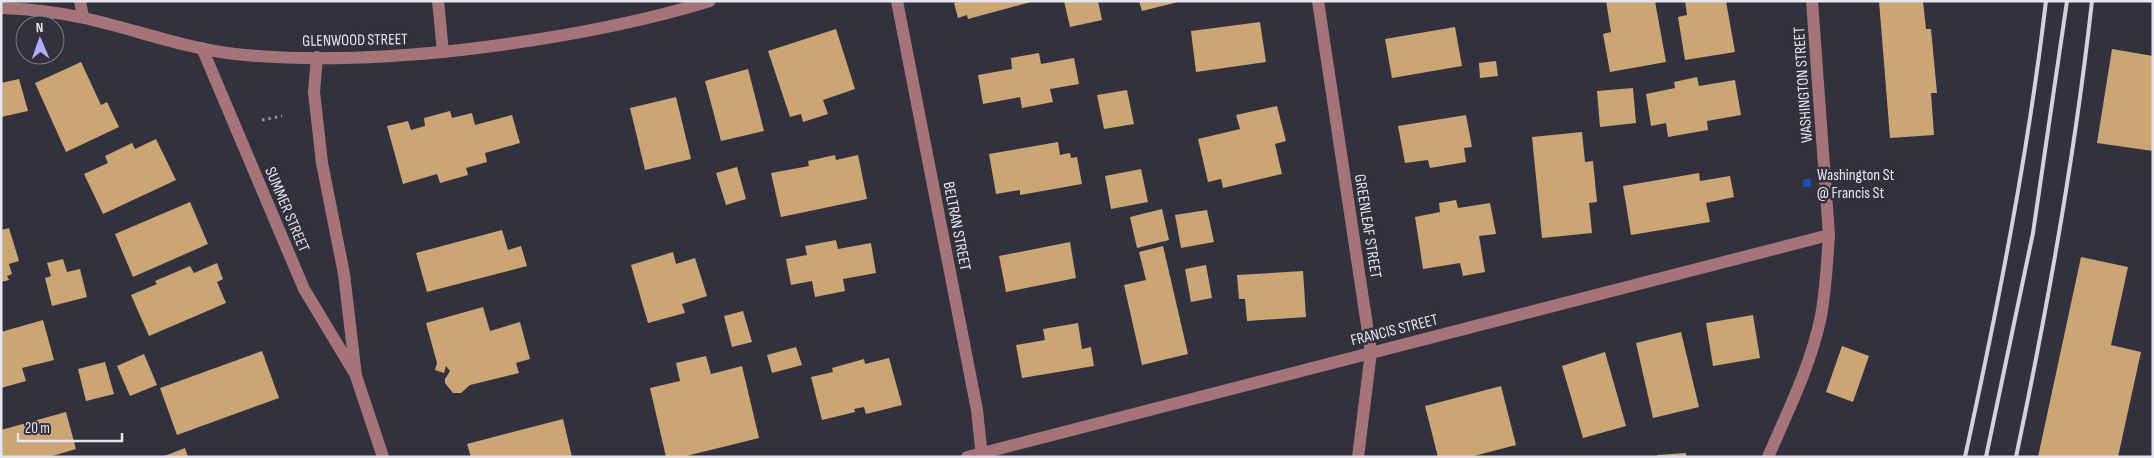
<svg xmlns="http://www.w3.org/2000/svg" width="2154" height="458" viewBox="0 0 2154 458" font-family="'Sofia Sans Condensed',sans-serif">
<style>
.building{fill:#cba574}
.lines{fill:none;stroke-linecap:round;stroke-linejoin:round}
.path{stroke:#91919b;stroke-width:3;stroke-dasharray:2.5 4;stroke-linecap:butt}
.minor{stroke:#a57479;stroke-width:12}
.rail{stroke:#d2d2da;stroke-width:4}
.transit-dot{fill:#1a4fb4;stroke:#32323e;stroke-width:2}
.labels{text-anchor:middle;stroke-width:5;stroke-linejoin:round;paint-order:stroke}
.street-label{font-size:16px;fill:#e5e5ed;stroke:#32323e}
.poi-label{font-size:16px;fill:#e5e5ed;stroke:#32323e;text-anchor:start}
</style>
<rect width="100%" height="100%" fill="#32323e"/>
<!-- building -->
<g class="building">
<polygon points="962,1 1031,1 1031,2 968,19 967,15 958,18 954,3"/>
<polygon points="1064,1 1098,1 1102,20 1070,27"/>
<polygon points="1139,1 1178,1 1178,2 1142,11"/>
<polygon points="1606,1 1655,1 1666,62 1610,72 1603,34 1611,32"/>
<polygon points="1685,1 1726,1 1735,52 1685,60 1678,17 1687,15"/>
<polygon points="1879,1 1923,1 1926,29 1931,29 1937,93 1931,93 1934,135 1890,138"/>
<polygon points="1260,22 1266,62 1196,72 1191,31"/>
<polygon points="1455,27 1462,66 1392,78 1385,39"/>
<polygon points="836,29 855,89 823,100 828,114 803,122 801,114 790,117 768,51"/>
<polygon points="2112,49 2153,56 2153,151 2097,143"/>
<polygon points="1039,53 1041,64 1074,58 1079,84 1050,89 1053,102 1022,108 1020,97 983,104 978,75 1012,69 1011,58"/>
<polygon points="1496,61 1498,76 1480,78 1479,63"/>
<polygon points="81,62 101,105 107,102 119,127 66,152 35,83"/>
<polygon points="748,69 764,131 721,141 705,81"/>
<polygon points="1697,77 1699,86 1735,80 1741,115 1707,121 1708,130 1668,137 1666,123 1651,126 1646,94 1675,88 1674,82"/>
<polygon points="19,79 28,111 1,117 1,83"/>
<polygon points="1633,88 1636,123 1600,127 1597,91"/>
<polygon points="1127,90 1134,124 1104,129 1097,95"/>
<polygon points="676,97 691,159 645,170 630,108"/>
<polygon points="1277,106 1286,141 1275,144 1282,174 1223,188 1221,179 1208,182 1198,139 1240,129 1236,115"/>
<polygon points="450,111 452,118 472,113 475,125 512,115 520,143 485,153 487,162 466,168 468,175 440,183 437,174 403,184 387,126 408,121 411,130 425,126 424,118"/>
<polygon points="1466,115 1472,147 1464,148 1466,162 1430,168 1428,160 1405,163 1398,126"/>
<polygon points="1582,132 1585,162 1593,161 1597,202 1589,203 1592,233 1542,238 1532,137"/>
<polygon points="156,139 176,180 103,214 84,174 108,163 105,156 132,143 135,149"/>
<polygon points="1058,142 1060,155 1070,153 1071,158 1077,157 1082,184 1020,195 1020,190 996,194 989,154"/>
<polygon points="835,155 836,160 858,155 867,199 781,217 771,173 809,166 808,161"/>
<polygon points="737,167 746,199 726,205 716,173"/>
<polygon points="1141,169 1148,202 1111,209 1105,176"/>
<polygon points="1699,173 1700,181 1730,176 1734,197 1706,203 1710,222 1631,235 1623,186"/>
<polygon points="1456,200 1458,208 1490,203 1496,234 1479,236 1485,272 1463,276 1460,263 1423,269 1415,217 1440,212 1439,203"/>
<polygon points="190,202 208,244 133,277 115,234"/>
<polygon points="1162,209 1169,240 1137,248 1130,217"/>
<polygon points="1207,210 1214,242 1181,248 1175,215"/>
<polygon points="9,228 19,261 9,264 12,274 7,276 9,280 1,282 1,230"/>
<polygon points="502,230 508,250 521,246 527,266 427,292 416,253"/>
<polygon points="836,240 838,249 871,243 876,273 843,279 845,291 815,297 812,281 791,285 786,259 807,255 805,246"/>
<polygon points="1070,242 1076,278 1006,292 999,256"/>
<polygon points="1163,246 1188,354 1142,365 1124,285 1146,280 1139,252"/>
<polygon points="673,252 676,264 695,258 707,296 682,304 685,313 648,323 631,265"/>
<polygon points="2081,257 2128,267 2111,345 2141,352 2118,457 2038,457"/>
<polygon points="63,259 67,272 80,269 87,297 52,306 45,278 51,276 47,263"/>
<polygon points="217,263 223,279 217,282 226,303 149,336 131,295 157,284 155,281 190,266 194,273"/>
<polygon points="1206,265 1212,298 1191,302 1185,269"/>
<polygon points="1303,271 1306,317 1247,321 1245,299 1239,299 1237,275"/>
<polygon points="483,307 490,331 520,322 530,359 516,363 519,373 470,385 461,393 453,393 445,383 445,379 450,371 446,366 444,373 435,370 437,363 426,323"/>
<polygon points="743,311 752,342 732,347 724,316"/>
<polygon points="1753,315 1760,358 1713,366 1706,323"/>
<polygon points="43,320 54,360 22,368 26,381 1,388 1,332"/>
<polygon points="1078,323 1082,349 1091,347 1094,366 1022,378 1016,345 1045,340 1043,329"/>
<polygon points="1681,332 1699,407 1653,418 1636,343"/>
<polygon points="1842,346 1869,356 1853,402 1826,392"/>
<polygon points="796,347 802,365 772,373 767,355"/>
<polygon points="262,351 279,398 177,435 160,388"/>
<polygon points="1605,352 1626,426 1583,438 1562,366"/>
<polygon points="144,354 157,385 130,396 117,366"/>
<polygon points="706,356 711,374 742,366 759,438 682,457 666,457 650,388 680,381 676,363"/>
<polygon points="889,358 902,405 866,414 864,407 854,409 855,412 822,420 811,377 833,372 832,368 864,359 865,364"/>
<polygon points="105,362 114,394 86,401 78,369"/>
<polygon points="1501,386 1516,445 1470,457 1438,457 1425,406"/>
<polygon points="66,412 76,449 49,457 1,457 1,430"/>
<polygon points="563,419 572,457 471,457 467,444"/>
<polygon points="185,448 188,457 162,457"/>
<polygon points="1686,453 1686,457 1657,457 1657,455"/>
</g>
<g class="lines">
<!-- path -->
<polyline class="path" points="262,120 282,116"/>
<!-- minor -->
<g class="minor">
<polyline points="80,1 83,17"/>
<polyline points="438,1 443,52"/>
<polyline points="897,1 977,410 982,457"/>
<polyline points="1318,1 1371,352 1358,457"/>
<path d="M 1,8 C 28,9 58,12 84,18 C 134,29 183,48 235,54 C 309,62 387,58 461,50 C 545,40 629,26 710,1"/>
<polyline points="202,48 304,289 354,372"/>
<polyline points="317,57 314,92 322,163 344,274 356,376 383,457"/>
<polyline points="967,457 1829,235"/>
<path d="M 1768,457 C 1788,411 1811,365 1821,316 C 1826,289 1827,261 1829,235 L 1812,1"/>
</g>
<!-- rail -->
<g class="rail">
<path d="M 1965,457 C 1998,306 2028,154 2046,1"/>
<polyline points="1986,457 2033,233 2067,1"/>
<path d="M 2016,457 C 2048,306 2075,154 2092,1"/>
</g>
</g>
<!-- markers -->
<rect class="transit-dot" x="1802" y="178" width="10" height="10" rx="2.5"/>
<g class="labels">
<!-- street labels -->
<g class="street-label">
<text transform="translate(355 39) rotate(-1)" y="6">GLENWOOD STREET</text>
<text transform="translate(1802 85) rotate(-94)" y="6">WASHINGTON STREET</text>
<text transform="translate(288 209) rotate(67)" y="6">SUMMER STREET</text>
<text transform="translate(958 226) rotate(79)" y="6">BELTRAN STREET</text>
<text transform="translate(1369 226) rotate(81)" y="6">GREENLEAF STREET</text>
<text transform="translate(1394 329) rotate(-14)" y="6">FRANCIS STREET</text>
</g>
<!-- poi labels -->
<g class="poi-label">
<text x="1817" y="180">Washington St<tspan x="1817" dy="18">@ Francis St</tspan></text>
</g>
</g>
<!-- border -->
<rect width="2154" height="458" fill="none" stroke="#e5e5ed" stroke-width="5"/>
<!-- north arrow -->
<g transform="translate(40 40) rotate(358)"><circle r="24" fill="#32323e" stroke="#7a7a84"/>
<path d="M0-4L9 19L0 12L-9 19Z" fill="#b4acf9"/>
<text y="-8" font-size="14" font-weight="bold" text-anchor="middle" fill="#e5e5ed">N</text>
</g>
<!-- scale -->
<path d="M18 433v8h104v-8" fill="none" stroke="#e5e5ed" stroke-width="2.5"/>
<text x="25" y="433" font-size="15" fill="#e5e5ed" stroke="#32323e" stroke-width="4" paint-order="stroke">20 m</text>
</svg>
